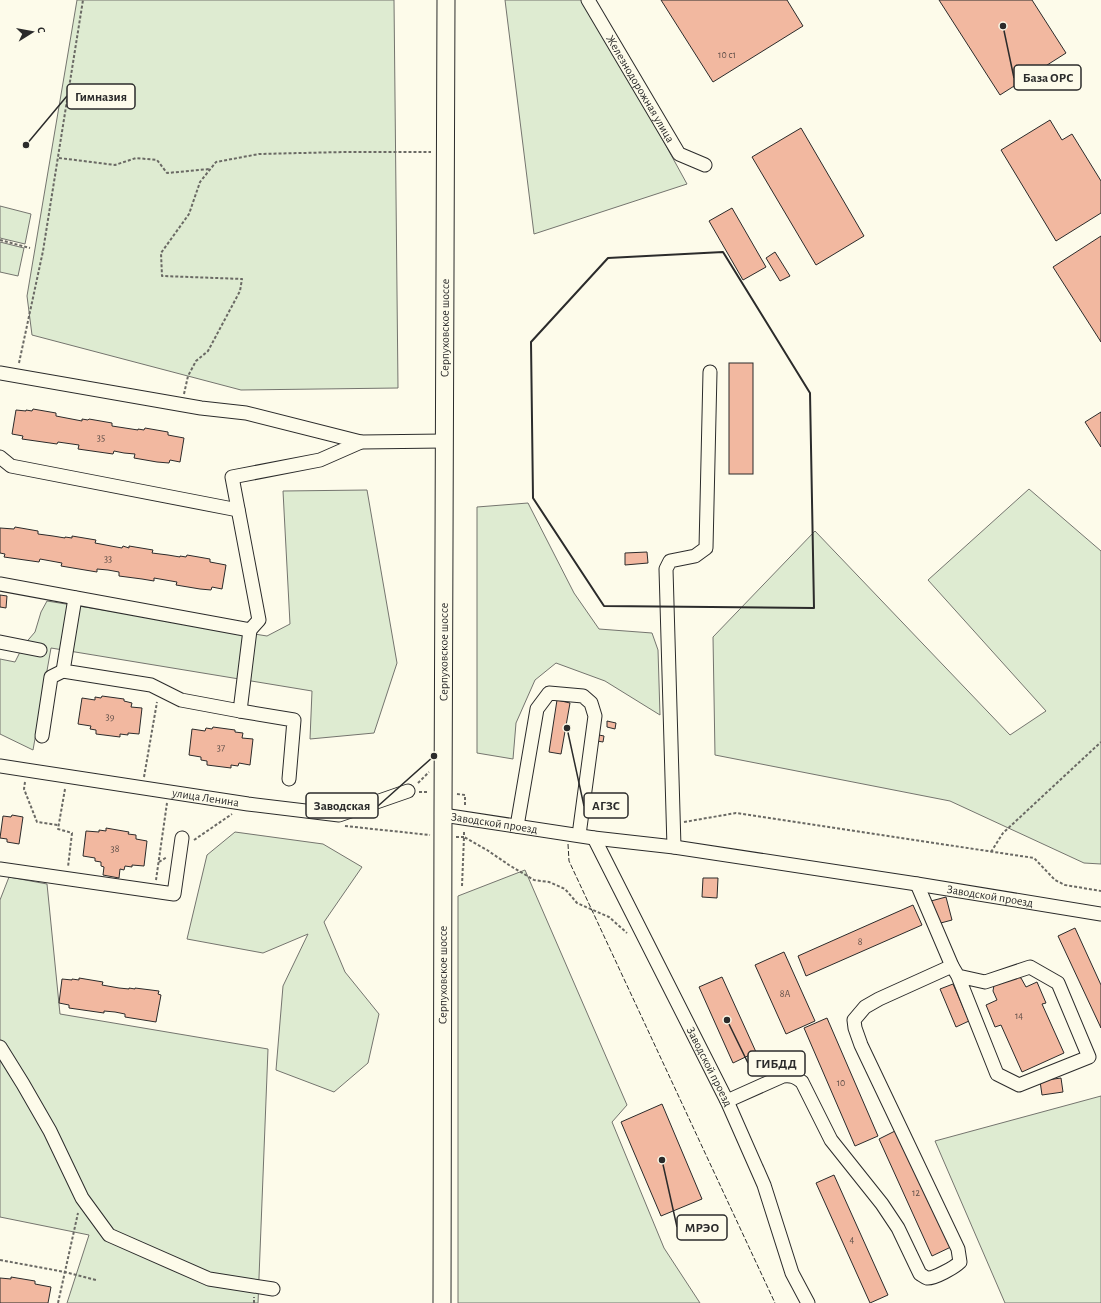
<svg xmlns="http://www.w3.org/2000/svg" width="1101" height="1303" viewBox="0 0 1101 1303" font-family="'Alegreya Sans',sans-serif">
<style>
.green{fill:#deebd1;stroke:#74746e}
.building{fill:#f2b8a0;stroke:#2b2b2b}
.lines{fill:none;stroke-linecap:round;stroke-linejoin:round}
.minor-casing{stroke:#2b2b2b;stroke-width:15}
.major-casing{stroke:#2b2b2b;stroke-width:19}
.path{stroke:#6a6964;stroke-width:2;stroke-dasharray:3 2;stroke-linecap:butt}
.minor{stroke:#fdfbea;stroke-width:13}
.major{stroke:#fdfbea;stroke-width:17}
.fence{stroke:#2b2b2b;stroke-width:1;stroke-dasharray:5 2;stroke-linecap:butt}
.wall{stroke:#2b2b2b;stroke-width:2}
.labels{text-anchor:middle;stroke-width:3;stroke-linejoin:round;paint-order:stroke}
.number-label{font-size:10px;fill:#5d4e48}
.street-label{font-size:12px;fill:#2b2b2b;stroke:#fdfbea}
.leader{fill:none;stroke:#2b2b2b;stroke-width:1.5}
.callout-dot{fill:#2b2b2b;stroke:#fdfbea;stroke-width:1.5}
.callout{fill:#fdfbea;stroke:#2b2b2b;stroke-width:1.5}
.callout-label{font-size:13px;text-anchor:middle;font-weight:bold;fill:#2b2b2b}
</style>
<rect width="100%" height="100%" fill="#fdfbea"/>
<!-- green -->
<g class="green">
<polygon points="77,0 394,0 398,388 241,390 32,335 27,296"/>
<polygon points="505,0 586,0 687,184 534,234"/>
<polygon points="0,206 31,214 25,244 0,238"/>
<polygon points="0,242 24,248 18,276 0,272"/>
<polygon points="1029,489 1101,551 1101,864 1084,863 950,801 715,755 713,637 815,531 1010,735 1046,711 928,580"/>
<polygon points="367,490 397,663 374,733 310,739 312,691 51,648 33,750 0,734 0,659 15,662 23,646 35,632 41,612 47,601 267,636 290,624 283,491"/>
<polygon points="528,503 574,593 599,629 652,633 658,650 660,715 605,681 556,663 535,680 516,723 513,759 477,753 477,507"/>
<polygon points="235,832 323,844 362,867 324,922 345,972 379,1014 368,1063 334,1092 276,1070 283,986 308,934 263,953 187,939 207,855"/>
<polygon points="525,870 627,1105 612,1122 664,1248 700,1303 458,1303 458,896"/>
<polygon points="9,877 47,884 60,1014 268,1049 258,1303 67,1303 89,1235 0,1217 0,900"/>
<polygon points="1101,1096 1101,1303 1005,1303 935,1141"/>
</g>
<!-- building -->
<g class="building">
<polygon points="661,0 787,0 803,26 713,82"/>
<polygon points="939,0 1032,0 1066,53 1000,95"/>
<polygon points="1050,120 1062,140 1072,134 1101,181 1101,213 1056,241 1001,150"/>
<polygon points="801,128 864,236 816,265 752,157"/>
<polygon points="732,208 766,267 743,280 709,221"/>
<polygon points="1101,236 1101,342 1053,267"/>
<polygon points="775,252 790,276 780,281 766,258"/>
<rect x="729" y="363" width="24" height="111"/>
<polygon points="33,409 56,413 56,416 82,421 82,419 88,420 89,419 112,423 112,426 138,430 138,429 144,430 145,428 168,432 168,435 184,438 180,462 170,460 169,463 157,462 134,458 135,454 124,453 114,451 113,454 78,449 79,445 58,442 57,444 22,439 23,436 12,434 16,410 26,411 26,410 32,411"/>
<polygon points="1101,412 1101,447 1085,422"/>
<polygon points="15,527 38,531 38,534 53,536 65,538 65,537 72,538 72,536 96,540 95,543 111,546 122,548 123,546 129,548 129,546 153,550 152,553 168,555 180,557 180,556 186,557 187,555 210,559 210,562 226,565 222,589 212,587 211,590 200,589 176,585 177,582 154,578 154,581 142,579 119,576 119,572 108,570 97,569 97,572 61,566 62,563 40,559 39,562 4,557 5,554 0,553 0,528 14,529"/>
<polygon points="647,552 648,563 625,565 625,553"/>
<polygon points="0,595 7,596 6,608 0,607"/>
<polygon points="102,696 124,699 124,701 132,703 131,707 142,708 139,734 128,733 128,735 120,734 120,737 96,734 96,730 90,729 91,726 78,724 82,698 95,700 95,697 101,698"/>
<polygon points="557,700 570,703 561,754 549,752"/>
<polygon points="607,721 616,723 615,729 607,727"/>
<polygon points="213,727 235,730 235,732 243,733 242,738 253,739 250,765 239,763 238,766 231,765 231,768 207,765 207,761 201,760 201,757 189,755 192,729 205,731 206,728 212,729"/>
<polygon points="599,735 604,736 603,742 597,741"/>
<polygon points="12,815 23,817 19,844 7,842 7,839 0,838 3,816 11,817"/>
<polygon points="106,828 129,832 128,834 136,835 136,839 147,841 144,866 132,865 132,867 125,866 124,870 120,869 119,878 103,875 104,867 101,866 101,862 95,861 95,858 83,856 86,831 99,832 99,830 106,831"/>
<polygon points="703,878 718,878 717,898 702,897"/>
<polygon points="946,897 952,920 937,924 931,901"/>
<polygon points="913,905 922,925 806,976 798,956"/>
<polygon points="1075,928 1101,985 1101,1028 1058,936"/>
<polygon points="784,952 815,1021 786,1034 755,965"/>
<polygon points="1014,976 1021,978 1026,987 1037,982 1046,1003 1042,1004 1064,1053 1022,1072 1001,1025 995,1027 986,1005 997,1000 993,991 994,985"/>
<polygon points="722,977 756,1052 733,1063 699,987"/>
<polygon points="79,978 103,982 102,985 119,988 129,989 129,988 135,989 135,988 159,991 158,994 161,995 156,1022 125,1017 125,1014 115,1012 104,1011 104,1013 69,1008 69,1005 59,1003 62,979 72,980 72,979 79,980"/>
<polygon points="953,984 969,1021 956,1027 940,989"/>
<polygon points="827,1018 878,1136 855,1146 804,1028"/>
<polygon points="1061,1078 1063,1092 1042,1095 1040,1081"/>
<polygon points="662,1104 702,1199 661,1216 621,1122"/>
<polygon points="899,1129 953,1246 932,1256 879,1139"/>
<polygon points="834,1175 888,1295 870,1303 816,1183"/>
<polygon points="11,1277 35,1281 35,1284 51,1287 48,1303 0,1303 0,1278 11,1279"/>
</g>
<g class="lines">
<defs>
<g id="minor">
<path id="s1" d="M 588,0 L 679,154 L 705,165"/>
<polyline points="0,373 201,408 246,413 361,442"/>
<polyline points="0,457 11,466 238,510"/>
<polyline points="0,584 250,630 259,620 232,477 320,460 361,442 444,441"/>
<polyline points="75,598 63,671 151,685 181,700 240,711 250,630"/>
<polyline points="0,642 40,650"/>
<polyline points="240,711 294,720 289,779"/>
<polyline points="42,736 51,677 63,671"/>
<path id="s2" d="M 0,766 L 248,804 L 339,815 L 408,791"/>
<path id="s3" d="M 443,815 L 594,838 L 674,847 L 917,884 L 1101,914"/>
<polyline points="517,826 537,709 549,693 583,696 591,703 595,716 579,835"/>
<path id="s4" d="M 594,838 L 727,1101 L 764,1185 L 792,1273 L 808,1303"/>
<polyline points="674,847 666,569 670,561 695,556 706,548 710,372"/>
<polyline points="0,869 174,894 182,838"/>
<polyline points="917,884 952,966 958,976 985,982 1030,967 1058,983 1089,1057 1019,1085 997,1074 958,976"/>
<polyline points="0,1047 23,1084 50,1131 82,1198 109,1235 209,1279 273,1289"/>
<path d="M 727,1101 L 783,1076 C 792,1075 796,1077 802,1082 L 831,1140 L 882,1204 L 898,1228 L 920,1274 C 922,1275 924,1277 927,1278 C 934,1279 955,1267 960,1262 L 958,1249 L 861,1045 L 855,1028 L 854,1020 L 865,1007 L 879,999 L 952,966"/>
</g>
<g id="major">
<path id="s5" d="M 442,1303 L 443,815 L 446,0"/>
</g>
</defs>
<!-- minor casing -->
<use href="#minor" class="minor-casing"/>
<!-- major casing -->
<use href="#major" class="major-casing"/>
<!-- path -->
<g class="path">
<polyline points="59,158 115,165 136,158 157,160 167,173 210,169"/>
<polyline points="0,240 30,248"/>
<polyline points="19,363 43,251 83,0"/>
<polyline points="184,394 188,376 196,361 208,351 240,291 242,279 162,276 161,253 189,214 200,182 216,162 259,154 344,152 431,152"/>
<polyline points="144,777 157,702"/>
<polyline points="25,782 24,789 37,822 58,825"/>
<polyline points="418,783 429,772"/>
<polyline points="65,789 58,829 72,833 68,867"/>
<polyline points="419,792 429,792"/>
<polyline points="457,794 465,795 465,806"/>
<polyline points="684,822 736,813 1034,858 1055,880 1065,885 1101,891"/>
<polyline points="345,826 430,835"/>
<polyline points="456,837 464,837 464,831"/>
<polyline points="194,840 232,814"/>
<polyline points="991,852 1003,833 1101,742"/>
<polyline points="159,862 167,857"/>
<polyline points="156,880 167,803"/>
<polyline points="462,886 464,837 487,850 509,865 534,880 549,882 565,889 577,903 609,917 627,933"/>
<polyline points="0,1260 65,1272 96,1280"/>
<polyline points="58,1303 78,1213"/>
<polyline points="254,1303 254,1297"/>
</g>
<!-- minor -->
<use href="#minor" class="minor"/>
<!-- major -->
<use href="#major" class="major"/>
<!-- fence -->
<polyline class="fence" points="568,844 569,861 775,1303"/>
<!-- wall -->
<polygon class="wall" points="723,252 810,393 814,608 604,606 533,498 531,342 608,258"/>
</g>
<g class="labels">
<!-- number labels -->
<g class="number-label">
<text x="727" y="58">10 с1</text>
<text x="101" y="441">35</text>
<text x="108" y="562">33</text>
<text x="110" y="720">39</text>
<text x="221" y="751">37</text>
<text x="115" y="852">38</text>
<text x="860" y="945">8</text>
<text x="785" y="997">8А</text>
<text x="1019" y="1019">14</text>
<text x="841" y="1086">10</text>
<text x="916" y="1196">12</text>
<text x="852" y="1243">4</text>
</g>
<!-- street labels -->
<g class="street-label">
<text dy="4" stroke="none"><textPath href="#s1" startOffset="103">Железнодорожная улица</textPath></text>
<text dy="4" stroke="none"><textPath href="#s5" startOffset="975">Серпуховское шоссе</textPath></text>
<text dy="4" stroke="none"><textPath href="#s5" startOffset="651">Серпуховское шоссе</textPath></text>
<text dy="4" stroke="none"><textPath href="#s2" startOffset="208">улица Ленина</textPath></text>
<text dy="4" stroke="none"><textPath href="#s3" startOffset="52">Заводской проезд</textPath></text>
<text dy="4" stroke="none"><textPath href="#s3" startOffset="553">Заводской проезд</textPath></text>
<text dy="4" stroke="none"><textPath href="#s5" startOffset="328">Серпуховское шоссе</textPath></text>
<text dy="4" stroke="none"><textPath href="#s4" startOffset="256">Заводской проезд</textPath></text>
</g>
</g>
<!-- callouts -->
<path class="leader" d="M1003 26L1014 78M26 145L67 96M567 728L584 806M434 756L378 806M727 1020L748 1063M662 1160L677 1227"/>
<g class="callout-dot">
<circle cx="1003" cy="26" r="4"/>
<circle cx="26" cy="145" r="4"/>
<circle cx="567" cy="728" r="4"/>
<circle cx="434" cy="756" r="4"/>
<circle cx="727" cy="1020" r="4"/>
<circle cx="662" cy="1160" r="4"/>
</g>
<g class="callout">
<rect x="1014" y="65" width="67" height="25" rx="4"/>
<rect x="67" y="84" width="68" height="25" rx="4"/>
<rect x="584" y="793" width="44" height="25" rx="4"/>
<rect x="306" y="793" width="72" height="25" rx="4"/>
<rect x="748" y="1051" width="57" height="25" rx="4"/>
<rect x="677" y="1215" width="50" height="25" rx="4"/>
</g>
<g class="callout-label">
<text x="1048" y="82">База ОРС</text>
<text x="101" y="101">Гимназия</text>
<text x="606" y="810">АГЗС</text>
<text x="342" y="810">Заводская</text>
<text x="776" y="1068">ГИБДД</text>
<text x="702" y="1232">МРЭО</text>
</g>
<!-- north arrow -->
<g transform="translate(32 32) rotate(79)" stroke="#fdfbea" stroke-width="3" paint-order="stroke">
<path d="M0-3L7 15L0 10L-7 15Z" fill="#2b2b2b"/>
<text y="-6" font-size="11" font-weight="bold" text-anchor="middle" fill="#2b2b2b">С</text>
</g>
</svg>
